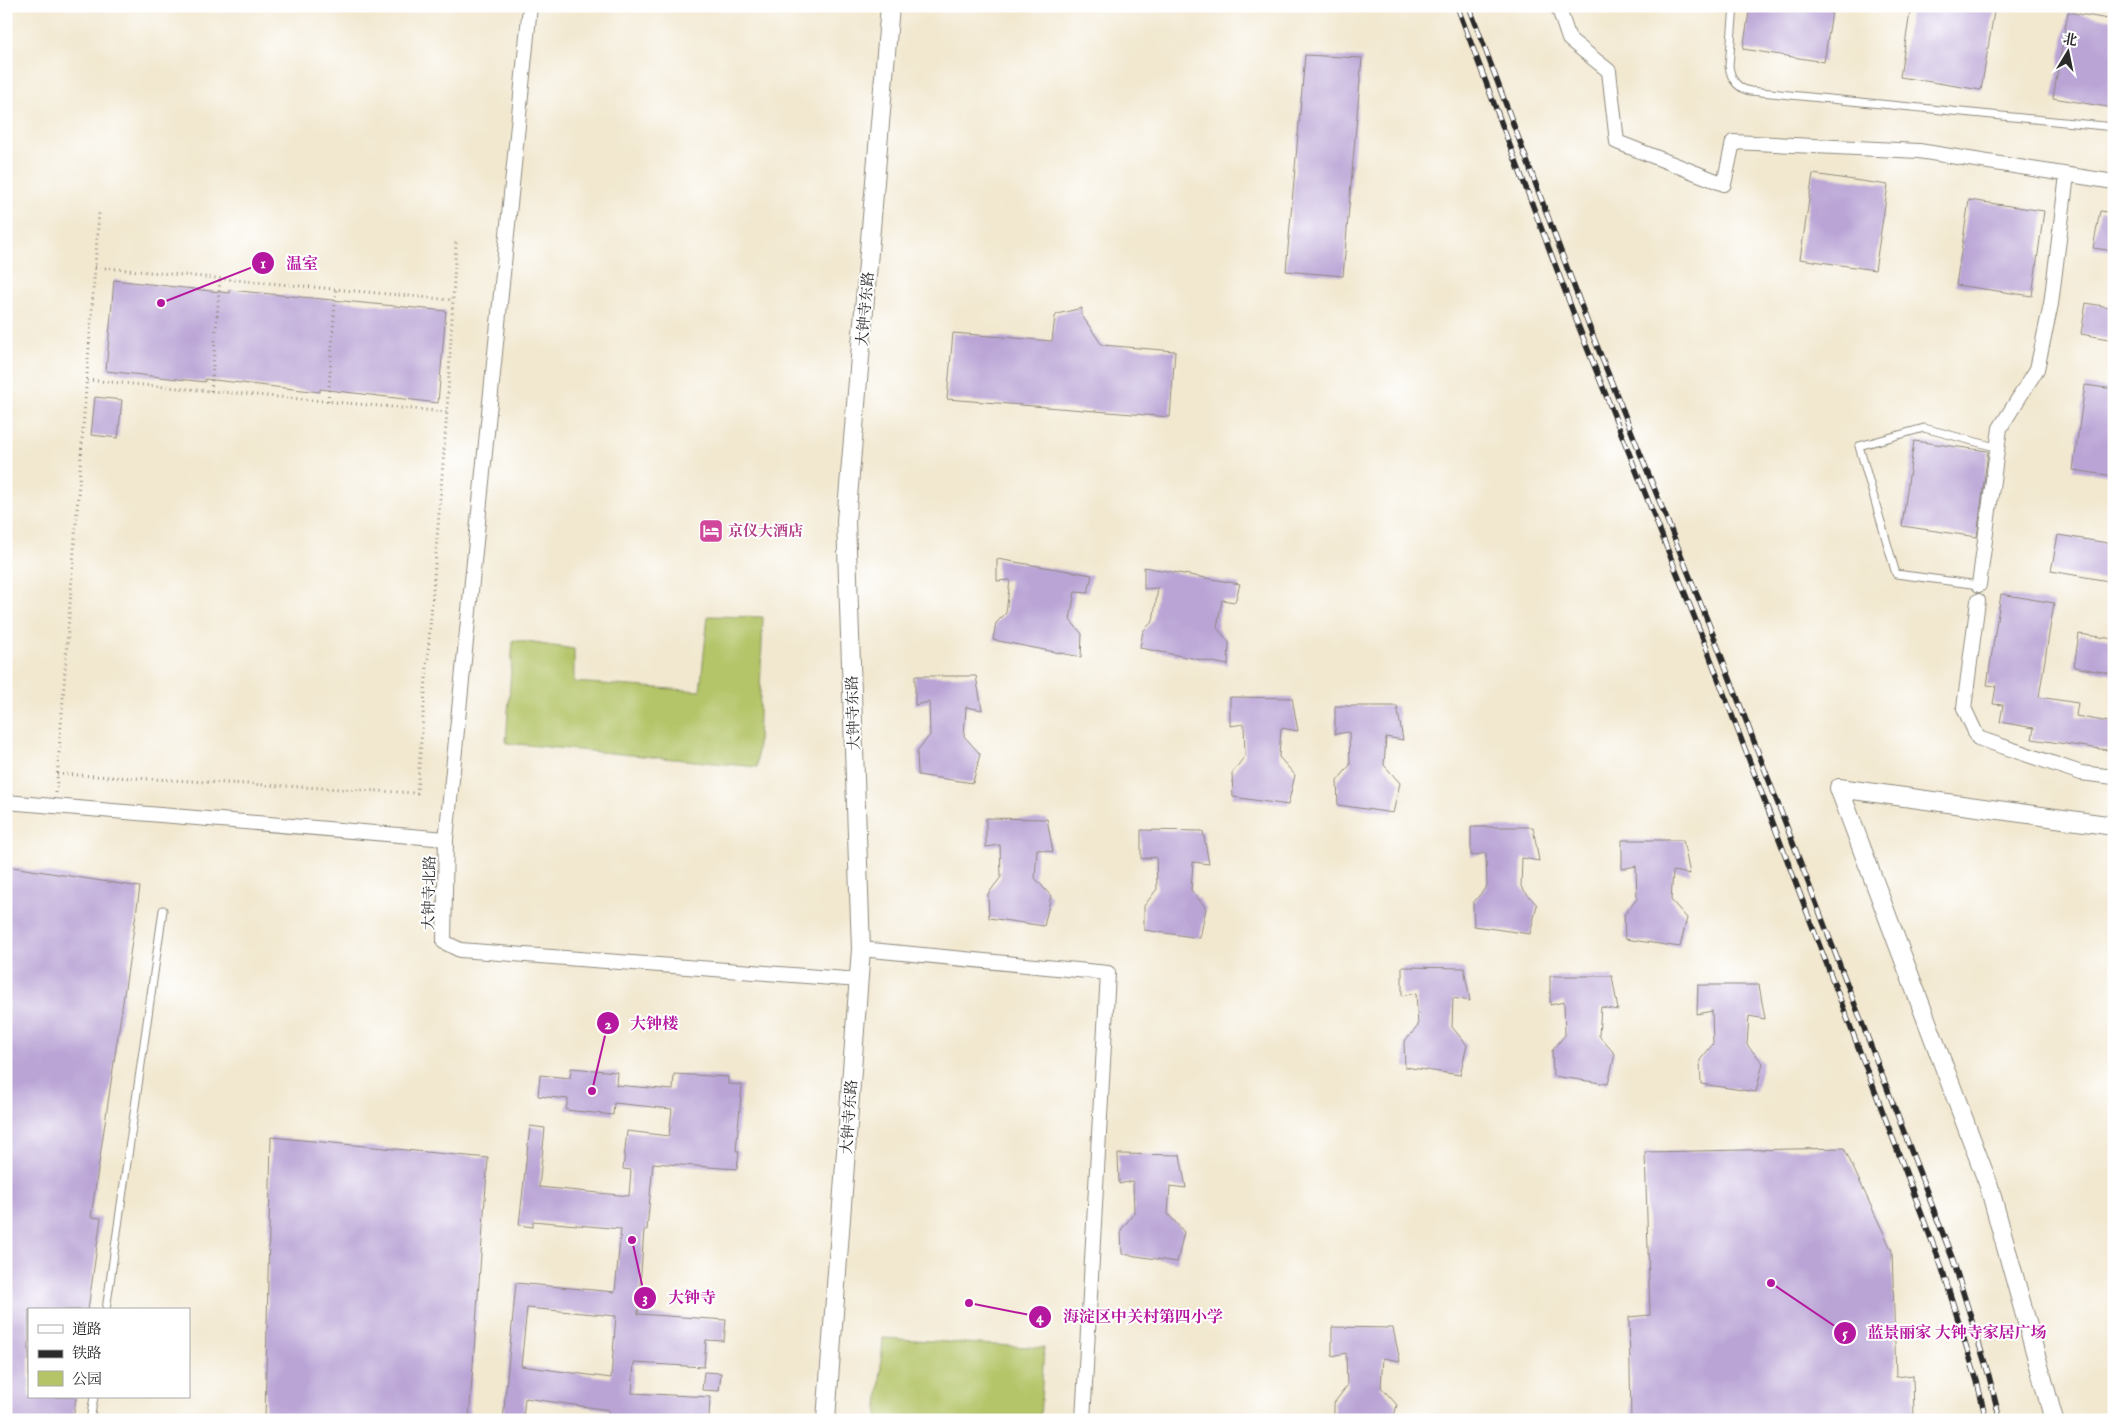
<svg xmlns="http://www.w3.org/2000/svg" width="2120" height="1426" viewBox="0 0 2120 1426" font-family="'IM FELL English','Noto Serif SC',serif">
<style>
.green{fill:#b4c467;stroke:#707849}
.building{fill:#baa4d5;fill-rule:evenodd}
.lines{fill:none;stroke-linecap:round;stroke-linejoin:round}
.service-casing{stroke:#8e8a7e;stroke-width:9}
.minor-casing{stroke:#8e8a7e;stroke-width:16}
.tertiary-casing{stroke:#8e8a7e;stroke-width:20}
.path{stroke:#8e8a7e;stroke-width:3;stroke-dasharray:1 4;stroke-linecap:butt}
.service{stroke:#fff;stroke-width:7}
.minor{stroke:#fff;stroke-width:14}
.tertiary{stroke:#fff;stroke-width:18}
.rail-casing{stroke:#2b2b2b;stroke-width:5.5}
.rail{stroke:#fff;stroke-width:4;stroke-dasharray:11;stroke-linecap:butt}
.labels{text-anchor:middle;stroke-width:4;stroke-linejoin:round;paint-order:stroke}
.street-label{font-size:15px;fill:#2b2b2b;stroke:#fff}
.hotel-label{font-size:15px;font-weight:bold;fill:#b23c85;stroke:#fff;text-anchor:start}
.leader{fill:none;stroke:#b5179e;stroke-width:2}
.callout-dot{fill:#b5179e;stroke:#fff;stroke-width:2}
.mark-label{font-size:15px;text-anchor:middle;font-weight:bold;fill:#fff}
.callout-label{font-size:16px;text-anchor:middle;font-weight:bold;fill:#b5179e;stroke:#fff;stroke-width:4;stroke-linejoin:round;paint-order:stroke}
</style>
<rect width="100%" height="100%" fill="#fff"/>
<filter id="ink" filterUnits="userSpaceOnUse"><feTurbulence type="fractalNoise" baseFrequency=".02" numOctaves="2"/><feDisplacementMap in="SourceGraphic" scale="10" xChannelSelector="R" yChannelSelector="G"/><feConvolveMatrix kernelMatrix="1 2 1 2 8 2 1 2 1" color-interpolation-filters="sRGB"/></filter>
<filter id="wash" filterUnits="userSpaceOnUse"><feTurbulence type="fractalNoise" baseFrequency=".0096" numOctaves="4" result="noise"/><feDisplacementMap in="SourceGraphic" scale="20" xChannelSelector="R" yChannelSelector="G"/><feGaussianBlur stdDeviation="1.12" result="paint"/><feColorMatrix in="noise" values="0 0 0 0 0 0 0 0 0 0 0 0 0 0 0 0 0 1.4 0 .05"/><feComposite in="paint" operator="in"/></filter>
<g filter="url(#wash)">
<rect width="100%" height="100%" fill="#f2e8d0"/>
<!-- green -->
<g class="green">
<polygon points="708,616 763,617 757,767 506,743 513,640 574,649 574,682 700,691"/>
<polygon points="883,1338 1044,1348 1040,1420 877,1420"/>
</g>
<g id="blocks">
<!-- building -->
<g class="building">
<polygon points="1750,6 1833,6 1824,62 1743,49"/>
<polygon points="1911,6 1995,6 1981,90 1900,77"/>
<polygon points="2068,12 2114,20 2114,108 2053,98"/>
<polygon points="1305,55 1362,58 1343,276 1286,271"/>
<polygon points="1813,174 1888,185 1875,270 1800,259"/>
<polygon points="1969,200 2044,211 2032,296 1956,285"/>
<polygon points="2100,211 2114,213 2114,251 2093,248"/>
<polygon points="114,280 229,293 229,290 446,311 438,403 320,389 320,392 205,379 205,382 106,371"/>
<polygon points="2086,303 2114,308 2114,340 2081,334"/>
<polygon points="1082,308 1081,314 1102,345 1175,351 1170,417 947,399 953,333 1052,341 1055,317 1057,314"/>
<polygon points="2085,385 2114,389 2114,476 2073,470"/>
<polygon points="95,397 122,400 118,438 91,435"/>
<polygon points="1914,441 1988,451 1977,537 1902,526"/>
<polygon points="2058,535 2114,544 2114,582 2051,571"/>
<polygon points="997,559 1092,575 1088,593 1075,592 1070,620 1082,634 1081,657 993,640 996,623 1006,613 1010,580 997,581"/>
<polygon points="1144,567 1240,584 1235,602 1222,600 1217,628 1229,642 1228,665 1140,648 1143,631 1153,621 1158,588 1144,589"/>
<polygon points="2001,594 2054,603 2039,697 2078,703 2076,716 2114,723 2114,751 2032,739 2034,728 2000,722 2003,705 1993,704 1996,686 1987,685"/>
<polygon points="2079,634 2114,639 2114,674 2074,667"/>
<polygon points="915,676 976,676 982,710 966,707 964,736 980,754 973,783 918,775 917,751 930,735 929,702 915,705"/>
<polygon points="1230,697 1292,698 1298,731 1281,728 1279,757 1295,775 1288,805 1233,797 1232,773 1245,756 1244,724 1230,726"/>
<polygon points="1335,706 1397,706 1403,740 1386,737 1384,765 1400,783 1393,813 1338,805 1337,781 1350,765 1349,732 1335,734"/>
<polygon points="986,818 1047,819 1053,852 1037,849 1035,878 1051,896 1044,926 989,918 988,894 1001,877 1000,845 986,847"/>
<polygon points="1471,827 1533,827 1539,861 1522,858 1521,887 1537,905 1530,934 1474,926 1473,903 1487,886 1486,853 1471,856"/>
<polygon points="1141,830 1203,831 1209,864 1193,862 1191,890 1206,908 1200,938 1144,930 1144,906 1157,889 1156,857 1141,859"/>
<polygon points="1622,840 1683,840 1690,874 1673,871 1671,900 1687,918 1680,947 1625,939 1624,915 1637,899 1636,866 1622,869"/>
<polygon points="6,866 140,887 91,1217 101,1218 88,1310 29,1310 29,1397 76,1397 73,1420 6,1420"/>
<polygon points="1402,967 1464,968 1470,1001 1453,998 1452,1027 1467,1045 1460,1075 1405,1067 1404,1042 1418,1026 1416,993 1402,996"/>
<polygon points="1550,976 1612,976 1618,1010 1601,1007 1599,1036 1615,1054 1608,1084 1553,1076 1552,1051 1565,1035 1564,1002 1550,1005"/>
<polygon points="1698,985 1759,985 1765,1019 1749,1016 1747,1045 1763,1063 1756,1092 1701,1084 1700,1060 1713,1044 1712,1011 1697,1014"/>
<path d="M 571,1068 L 617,1072 L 616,1085 L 673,1090 L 674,1074 L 728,1077 L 728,1084 L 742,1085 L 736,1151 L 739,1151 L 737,1169 L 653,1163 L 647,1230 L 644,1230 L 638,1314 L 726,1320 L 724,1341 L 706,1340 L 704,1367 L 634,1363 L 632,1393 L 710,1397 L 709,1420 L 608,1418 L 609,1410 L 525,1398 L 523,1420 L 503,1420 L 516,1283 L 615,1292 L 621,1229 L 533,1221 L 533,1227 L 519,1225 L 530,1126 L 545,1128 L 539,1187 L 629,1196 L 631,1170 L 623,1169 L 627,1131 L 669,1136 L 672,1109 L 614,1103 L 613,1115 L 566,1110 L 568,1099 L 538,1096 L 540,1075 L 570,1078 ZM 527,1308 L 616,1316 L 611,1378 L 521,1366 Z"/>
<polygon points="271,1137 488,1158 469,1420 265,1420"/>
<polygon points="1844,1148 1892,1251 1896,1377 1913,1375 1914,1420 1631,1420 1629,1317 1650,1315 1645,1152"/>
<polygon points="1118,1154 1180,1155 1186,1188 1170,1186 1168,1214 1184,1232 1177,1262 1122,1254 1121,1230 1134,1213 1133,1181 1119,1184"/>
<polygon points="1332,1327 1393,1328 1400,1361 1383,1358 1381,1387 1397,1405 1393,1420 1334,1420 1334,1403 1347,1386 1346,1353 1332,1356"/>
<polygon points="704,1372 721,1373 719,1391 702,1390"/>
</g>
</g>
</g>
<g filter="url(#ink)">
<use href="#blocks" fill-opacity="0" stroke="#8e8a7e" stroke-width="1"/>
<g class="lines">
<defs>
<g id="service">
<path d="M 1734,6 L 1729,66 C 1731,80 1737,88 1750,91 L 2114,127"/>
<polyline points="2096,6 2114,9"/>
<polyline points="1979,585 1896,574 1859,446 1924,428 1999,448"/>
<polyline points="106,1310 163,910"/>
<polyline points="90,1420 94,1397"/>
</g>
<g id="minor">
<polyline points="530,6 446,839 444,942 460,950 859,980"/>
<polyline points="1558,6 1569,39 1609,71 1617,142 1724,184 1733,142 1919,151 2114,182"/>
<polyline points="1979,585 2000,428 2037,369 2051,304 2067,175"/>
<polyline points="1978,601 1964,708 1978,738 2081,773 2114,777"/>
<polyline points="6,802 446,839"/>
<polyline points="861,949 1108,973 1083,1420"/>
</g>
<g id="tertiary">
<polyline points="826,1420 861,949 846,521 890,6"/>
<polyline points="2054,1420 1989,1186 1839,788 2114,826"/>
</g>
</defs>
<!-- service casing -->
<use href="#service" class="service-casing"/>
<!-- minor casing -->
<use href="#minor" class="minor-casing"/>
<!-- tertiary casing -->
<use href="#tertiary" class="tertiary-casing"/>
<!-- path -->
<g class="path">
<polyline points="95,267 453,300"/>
<polyline points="87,380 447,412 456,242"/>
<polyline points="211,391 220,279"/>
<polyline points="328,401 336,289"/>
<polyline points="57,774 417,793 447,412"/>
<polyline points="56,793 99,212"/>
</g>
<!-- service -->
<use href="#service" class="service"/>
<!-- minor -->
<use href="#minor" class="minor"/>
<!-- tertiary -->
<use href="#tertiary" class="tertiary"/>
<defs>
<g id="rail">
<polyline points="1457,6 1578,325 1702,636 1941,1265 1977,1381 1986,1420"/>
<polyline points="1469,6 1587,321 1712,632 1953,1260 1989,1376 2000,1420"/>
</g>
</defs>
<!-- rail casing -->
<use href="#rail" class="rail-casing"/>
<!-- rail -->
<use href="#rail" class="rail"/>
</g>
</g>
<!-- icons -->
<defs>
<symbol id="hotel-square" viewBox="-11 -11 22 22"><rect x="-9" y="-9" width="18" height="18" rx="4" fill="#d1479c" stroke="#fff"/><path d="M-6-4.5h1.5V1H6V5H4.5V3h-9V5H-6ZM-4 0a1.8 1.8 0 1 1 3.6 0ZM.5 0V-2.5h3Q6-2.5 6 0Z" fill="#fff"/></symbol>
</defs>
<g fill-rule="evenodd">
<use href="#hotel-square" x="697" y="517" width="28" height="28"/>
</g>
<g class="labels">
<!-- street labels -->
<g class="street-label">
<text transform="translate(865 309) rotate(-85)" y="5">大钟寺东路</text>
<text transform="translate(853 713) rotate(-92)" y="5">大钟寺东路</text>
<text transform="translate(429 893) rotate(-89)" y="5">大钟寺北路</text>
<text transform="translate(849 1117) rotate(-86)" y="5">大钟寺东路</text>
</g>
<!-- hotel labels -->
<g class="hotel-label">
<text x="728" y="536">京仪大酒店</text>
</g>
</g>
<!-- callouts -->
<path class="leader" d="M161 303L263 263M592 1091L608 1023M632 1240L645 1298M969 1303L1040 1317M1771 1283L1845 1333"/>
<g class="callout-dot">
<circle cx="161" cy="303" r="5"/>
<circle cx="592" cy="1091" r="5"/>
<circle cx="632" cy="1240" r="5"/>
<circle cx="969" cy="1303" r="5"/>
<circle cx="1771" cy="1283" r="5"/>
<circle cx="263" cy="263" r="12"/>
<circle cx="608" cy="1023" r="12"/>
<circle cx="645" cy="1298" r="12"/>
<circle cx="1040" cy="1317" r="12"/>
<circle cx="1845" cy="1333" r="12"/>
</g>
<g class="mark-label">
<text x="263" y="268">1</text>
<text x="608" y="1029">2</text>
<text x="645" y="1303">3</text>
<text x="1040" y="1322">4</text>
<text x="1845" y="1338">5</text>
</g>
<g class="callout-label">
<text x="302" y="269">温室</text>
<text x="654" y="1029">大钟楼</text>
<text x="692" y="1303">大钟寺</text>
<text x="1143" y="1322">海淀区中关村第四小学</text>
<text x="1957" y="1338">蓝景丽家 大钟寺家居广场</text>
</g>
<!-- margin -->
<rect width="2120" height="1426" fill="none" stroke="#fff" stroke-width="25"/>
<!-- legend -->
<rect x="28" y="1308" width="162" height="90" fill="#ffffff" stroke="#aaaaaa"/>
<rect x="38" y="1325" width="25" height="8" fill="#ffffff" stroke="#aaaaaa"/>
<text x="72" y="1334" font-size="15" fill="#2b2b2b">道路</text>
<rect x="38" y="1350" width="25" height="8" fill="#2b2b2b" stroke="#aaaaaa"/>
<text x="72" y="1358" font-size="15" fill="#2b2b2b">铁路</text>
<rect x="38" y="1371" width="25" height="15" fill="#b4c467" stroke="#aaaaaa"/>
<text x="72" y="1384" font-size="15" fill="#2b2b2b">公园</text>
<!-- north arrow -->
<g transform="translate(2068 52) rotate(10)" stroke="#ffffff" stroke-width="4" paint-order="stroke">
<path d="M0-4L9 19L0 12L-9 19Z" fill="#2b2b2b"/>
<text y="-8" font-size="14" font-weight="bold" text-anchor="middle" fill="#2b2b2b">北</text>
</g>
</svg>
